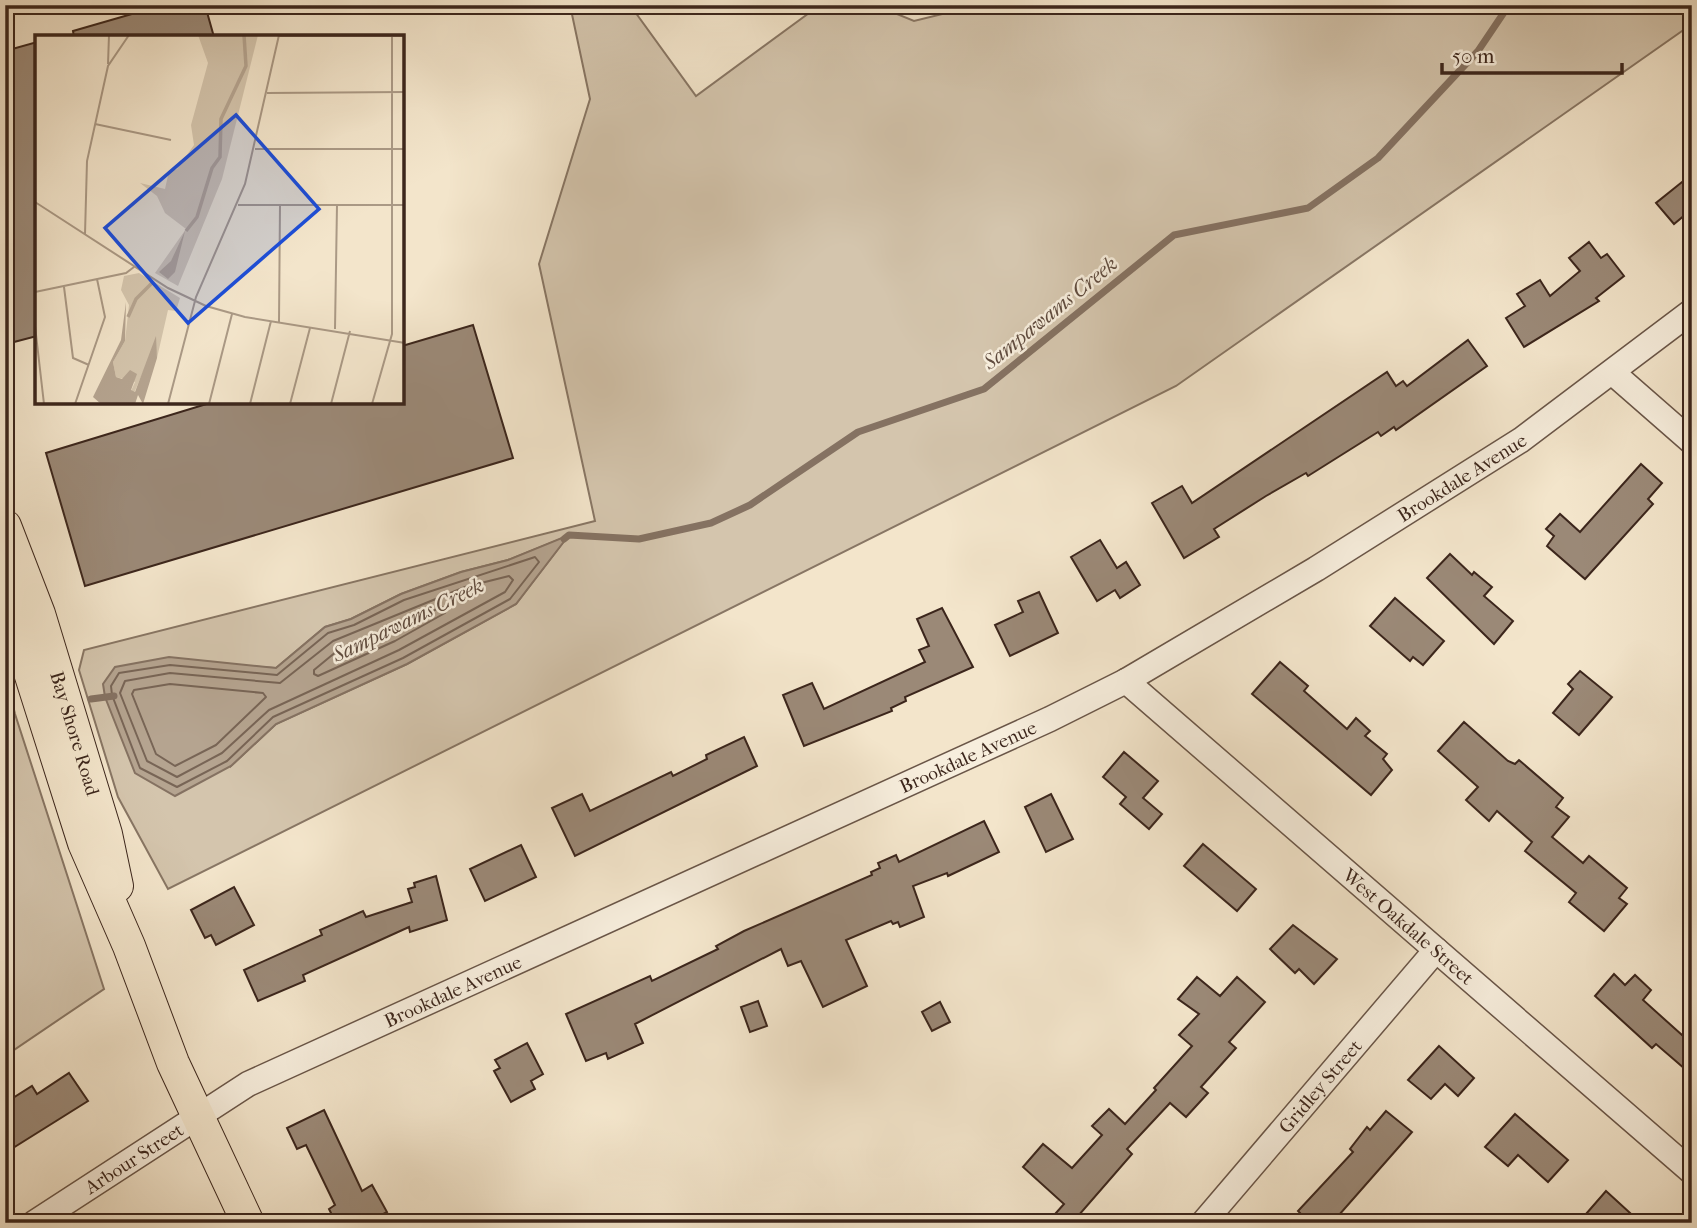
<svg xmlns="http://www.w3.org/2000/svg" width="1697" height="1228" viewBox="0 0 1697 1228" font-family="'IM FELL French Canon',serif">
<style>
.green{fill:#d4c5ad;stroke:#887664;stroke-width:2;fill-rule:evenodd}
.water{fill:#b5a490;stroke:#857262;stroke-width:2}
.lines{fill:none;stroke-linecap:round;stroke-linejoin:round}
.shore{stroke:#786556;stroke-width:2}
.stream{stroke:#857262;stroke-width:7}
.building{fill:#9b8977;stroke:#3c261c;stroke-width:2}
.minor-casing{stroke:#6a5648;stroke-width:27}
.major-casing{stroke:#3c261c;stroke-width:34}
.minor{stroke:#f7eedd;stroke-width:24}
.major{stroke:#f3e5cb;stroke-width:32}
.labels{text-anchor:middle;stroke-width:5;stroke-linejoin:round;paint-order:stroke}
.street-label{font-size:19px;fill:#3c261c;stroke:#f7eedd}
.water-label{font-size:21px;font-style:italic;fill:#604c3f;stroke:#f7eedd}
.inset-river{fill:none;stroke:#b5a490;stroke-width:3.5}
.inset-road{fill:none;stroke:#aa9985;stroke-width:2}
.view{fill:#1d4ed8;fill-opacity:0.15;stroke:#1d4ed8;stroke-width:3.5}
.inset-edge{fill:none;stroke:#3c261c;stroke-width:3.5}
</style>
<rect width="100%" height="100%" fill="#f3e5cb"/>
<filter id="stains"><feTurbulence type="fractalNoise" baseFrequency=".00286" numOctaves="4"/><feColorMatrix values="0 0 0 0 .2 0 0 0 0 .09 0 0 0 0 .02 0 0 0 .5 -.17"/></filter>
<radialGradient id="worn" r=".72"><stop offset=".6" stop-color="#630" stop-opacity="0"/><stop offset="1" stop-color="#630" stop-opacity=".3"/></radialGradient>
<!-- green -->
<g class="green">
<path d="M 570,5 L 630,5 L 696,96 L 820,5 L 875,5 L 914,21 L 979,5 L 1692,5 L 1692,24 L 1176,386 L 168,889 L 118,797 L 79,670 L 84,650 L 595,521 L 539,264 L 590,99 ZM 568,536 L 516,604 L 407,664 L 276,724 L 231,766 L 231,665 L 276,668 L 325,627 L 351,619 L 401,594 L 461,572 L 508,560 Z"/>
<polygon points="5,672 15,714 104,989 5,1056"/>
</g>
<!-- water -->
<polygon class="water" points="569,535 516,604 407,664 276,724 231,766 175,796 135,773 105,697 103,684 115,667 169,657 276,668 325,627 351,619 401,594 461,572 508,560"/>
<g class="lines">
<!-- shore -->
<g class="shore">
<polygon points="535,557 539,562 510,599 403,658 273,717 227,761 177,787 140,768 112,695 111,686 119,673 170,665 277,675 328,633 354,625 404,600"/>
<polygon points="509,576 513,580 505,592 399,650 269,710 222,753 177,777 147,761 120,693 125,681 170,673 280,683 333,641 465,587"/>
<polygon points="442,607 446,609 445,613 395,641 318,676 314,674 314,670 337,651"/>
<polygon points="170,684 263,693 266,697 216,745 175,766 156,754 132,694 134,690"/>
</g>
<!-- stream -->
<g class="stream">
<polyline points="564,539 569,535 639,539 711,523 750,505 858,432 984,389 1174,235 1308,208 1378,158 1478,51 1509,5"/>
<polyline points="91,699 114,696"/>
</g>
</g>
<!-- building -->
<g class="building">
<polygon points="163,5 205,5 214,37 74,37 73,31"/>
<polygon points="37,42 37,336 14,342 5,314 5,51"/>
<polygon points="1692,174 1692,209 1674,224 1656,203"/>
<polygon points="1589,242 1601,258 1607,254 1624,276 1596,298 1599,301 1524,347 1506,318 1525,306 1517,294 1540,280 1550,296 1580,271 1569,258"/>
<polygon points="473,325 513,458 85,586 46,453 213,402 402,402 402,346"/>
<polygon points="1468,340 1487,366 1396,430 1394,427 1381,436 1378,432 1308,476 1306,473 1266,496 1214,529 1219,537 1184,558 1152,503 1182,486 1192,503 1387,372 1396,386 1403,381 1407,386"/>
<polygon points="1641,464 1662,483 1648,499 1653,504 1585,579 1547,546 1554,536 1546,529 1560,514 1580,532"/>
<polygon points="1100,540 1117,568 1126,562 1140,585 1120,598 1115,590 1097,601 1071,557"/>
<polygon points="1450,554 1472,575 1474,572 1492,587 1484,596 1513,621 1494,644 1427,578"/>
<polygon points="1039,592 1058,633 1010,656 995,625 1023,612 1018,601"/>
<polygon points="1395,598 1444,641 1423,665 1413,657 1410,661 1370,626"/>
<polygon points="942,608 973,667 905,697 906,701 891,708 892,711 804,746 783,695 812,683 824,709 925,662 919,650 929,646 917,619"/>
<polygon points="1280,662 1308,686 1304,691 1347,729 1356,718 1370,731 1365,736 1387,754 1383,759 1392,770 1371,795 1252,694"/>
<polygon points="1580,671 1612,697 1579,735 1553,713 1573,689 1568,684"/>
<polygon points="1464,722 1508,761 1515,764 1519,760 1563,798 1556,807 1569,817 1552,837 1583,863 1589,856 1627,888 1619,898 1627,904 1604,931 1569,902 1576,893 1525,851 1532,842 1497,811 1489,821 1466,800 1478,787 1438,751"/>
<polygon points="744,737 757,766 575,856 552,808 582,794 590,811 671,772 673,776 707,759 706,755"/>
<polygon points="1124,752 1158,781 1143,798 1162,814 1149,829 1120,804 1126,797 1103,777"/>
<polygon points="1051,794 1073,839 1046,852 1025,807"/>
<polygon points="984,821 999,852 948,876 947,873 913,886 924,917 900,927 898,922 893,924 891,921 846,940 867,986 823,1007 801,961 788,966 781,949 635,1024 643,1043 608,1059 606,1053 586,1061 566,1014 650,976 652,981 718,949 716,946 744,931 872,875 871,872 880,868 878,863 896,855 899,862"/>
<polygon points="1203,844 1256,889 1237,911 1184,866"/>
<polygon points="521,845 536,877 485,901 470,869"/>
<polygon points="436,876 447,920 410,932 409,927 303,975 305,981 258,1001 244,970 322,935 320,930 363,911 366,917 412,902 408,889 415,887 414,883"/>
<polygon points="234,887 254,925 216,945 211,935 205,938 191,910"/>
<polygon points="1293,925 1337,959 1314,984 1299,969 1295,973 1270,949"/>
<polygon points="1614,974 1625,985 1635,975 1651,990 1643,1000 1692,1044 1692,1075 1656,1044 1652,1048 1595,996"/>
<polygon points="1197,977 1220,996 1237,977 1265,1002 1229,1042 1236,1048 1201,1087 1208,1093 1186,1117 1170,1103 1127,1149 1132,1154 1072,1223 1047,1223 1064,1204 1023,1167 1043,1144 1072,1168 1102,1135 1092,1126 1109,1109 1125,1124 1156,1090 1154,1088 1192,1046 1179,1035 1199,1014 1178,999"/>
<polygon points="758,1001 767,1026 750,1032 741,1007"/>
<polygon points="940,1002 950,1022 932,1031 922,1012"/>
<polygon points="527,1043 543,1074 531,1081 535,1089 511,1102 494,1071 500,1068 495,1060"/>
<polygon points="1439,1046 1474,1078 1458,1096 1445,1084 1431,1099 1408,1080"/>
<polygon points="69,1073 88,1101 5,1153 5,1103 32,1086 37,1094"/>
<polygon points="324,1110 362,1191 372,1185 387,1212 367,1223 336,1223 329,1209 335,1205 306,1145 297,1149 287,1128"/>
<polygon points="1386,1111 1412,1132 1332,1223 1310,1223 1298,1211 1353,1152 1350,1149 1367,1127 1370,1130"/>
<polygon points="1515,1114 1568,1160 1548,1182 1518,1155 1508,1166 1485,1147"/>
<polygon points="1606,1191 1641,1223 1596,1223 1586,1214"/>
</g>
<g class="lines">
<defs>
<g id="minor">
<polyline points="1613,373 1692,442"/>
<path id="s1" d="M 1126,681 L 1692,1172"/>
<path id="s2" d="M 34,1223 L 248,1084 L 1050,719 L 1126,681 L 1316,569 L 1521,440 L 1692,311"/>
<path id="s3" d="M 1203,1223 L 1436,950"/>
</g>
<g id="major">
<path id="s4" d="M 5,526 L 39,614 L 106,834 L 117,886"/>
<polyline points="5,594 84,843 129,946 173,1063 248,1223"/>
</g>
</defs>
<!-- minor casing -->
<use href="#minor" class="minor-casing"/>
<!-- major casing -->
<use href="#major" class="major-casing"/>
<!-- minor -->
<use href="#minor" class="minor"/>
<!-- major -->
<use href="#major" class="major"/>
</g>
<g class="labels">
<!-- street labels -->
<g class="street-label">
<text dy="7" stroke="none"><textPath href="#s2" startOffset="1614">Brookdale Avenue</textPath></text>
<text dy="7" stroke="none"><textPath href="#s4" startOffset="219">Bay Shore Road</textPath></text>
<text dy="7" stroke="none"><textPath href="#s2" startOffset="1046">Brookdale Avenue</textPath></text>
<text dy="7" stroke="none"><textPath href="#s1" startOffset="374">West Oakdale Street</textPath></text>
<text dy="7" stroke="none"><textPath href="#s2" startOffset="480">Brookdale Avenue</textPath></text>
<text dy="7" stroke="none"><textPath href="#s3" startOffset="180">Gridley Street</textPath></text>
<text dy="7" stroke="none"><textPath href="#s2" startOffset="119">Arbour Street</textPath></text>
</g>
<!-- water labels -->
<g class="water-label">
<text transform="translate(1050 313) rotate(-39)" y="7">Sampawams Creek</text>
<text transform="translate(408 620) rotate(-26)" y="7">Sampawams Creek</text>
</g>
</g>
<!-- overview -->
<g transform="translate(35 35)">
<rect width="369" height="369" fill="#f3e5cb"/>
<path d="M 163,0 L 223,0 L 187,144 L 143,251 L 120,238 L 151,194 L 130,178 L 122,161 L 105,148 L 130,154 L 134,136 L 142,134 L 159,110 L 156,90 L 173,28 ZM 104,238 L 145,263 L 141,276 L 133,275 L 122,323 L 120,309 L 99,358 L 96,356 L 100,347 L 81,342 L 78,327 L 90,306 L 94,270 L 86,255 L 89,241 Z" fill="#d4c5ad"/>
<path d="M 150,196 L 140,237 L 133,244 L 124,237 L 136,226 ZM 91,267 L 90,306 L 78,327 L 81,342 L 87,344 L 95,335 L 102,339 L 96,355 L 100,357 L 121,301 L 122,323 L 108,369 L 103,360 L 100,369 L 66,369 L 58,362 L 86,305 Z" fill="#b5a490"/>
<path class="inset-river" d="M 151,196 L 162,182 L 177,133 L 185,122 L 186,84 L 211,31 L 209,0M 93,282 L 101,264 L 117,248"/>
<path class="inset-road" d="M 244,1 L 370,1M 73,29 L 74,0M 232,58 L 370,57M 60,89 L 136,105M 220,114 L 370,114M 0,167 L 133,253 L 171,271 L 210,282 L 370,308M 203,170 L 370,170M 50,199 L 52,126 L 73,31 L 94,0M 29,252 L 38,323 L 54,330M 0,257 L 91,238 L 99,232M 244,287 L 245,170M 0,291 L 9,369M 300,294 L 302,170M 40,369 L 70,282 L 62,244M 133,369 L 161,262 L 210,149 L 244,0M 174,369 L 197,279M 215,369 L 236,286M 255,369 L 275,293M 296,369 L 315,296M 337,369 L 357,299 L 357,0"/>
<path class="view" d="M 201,80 L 284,174 L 153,288 L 70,193 Z"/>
<rect width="369" height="369" class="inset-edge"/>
</g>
<!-- margin -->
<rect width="1697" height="1228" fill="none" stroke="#f3e5cb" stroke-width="28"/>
<rect x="7" y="7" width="1683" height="1214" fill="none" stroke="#3c261c" stroke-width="3.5"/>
<rect x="14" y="14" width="1669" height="1200" fill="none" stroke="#3c261c" stroke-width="2"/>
<!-- scale -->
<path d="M1442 63v10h180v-10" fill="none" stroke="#3c261c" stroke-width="3.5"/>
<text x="1452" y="63" font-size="21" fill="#3c261c" stroke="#f7eedd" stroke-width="5" paint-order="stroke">50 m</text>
<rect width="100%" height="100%" filter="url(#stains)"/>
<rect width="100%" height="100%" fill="url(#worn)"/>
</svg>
